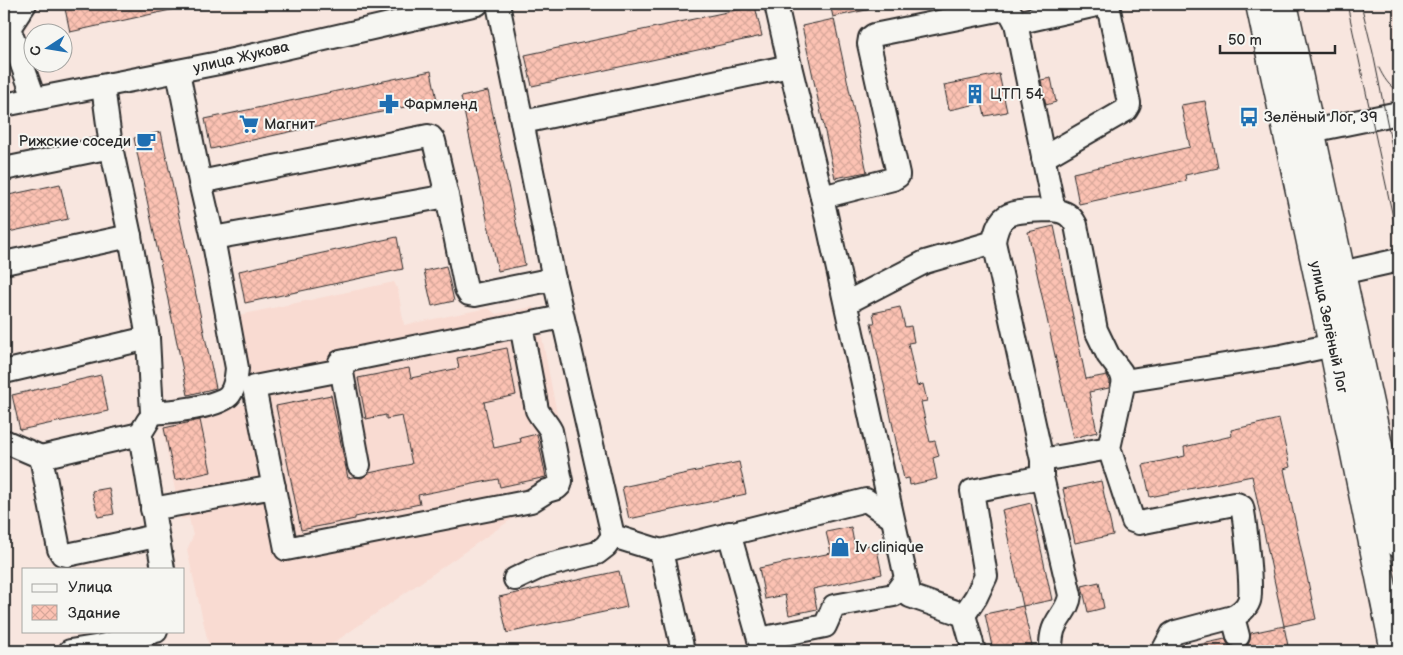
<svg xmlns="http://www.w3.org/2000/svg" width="1403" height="655" viewBox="0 0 1403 655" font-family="'Balsamiq Sans',sans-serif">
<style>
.built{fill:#f9dbd2}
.building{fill:url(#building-cross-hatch);stroke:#2b2b2b}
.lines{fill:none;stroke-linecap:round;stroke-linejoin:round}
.minor-casing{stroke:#2b2b2b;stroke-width:26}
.major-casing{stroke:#2b2b2b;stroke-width:31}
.minor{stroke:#f6f6f2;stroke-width:22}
.major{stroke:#f6f6f2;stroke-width:28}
.tram{stroke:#2b2b2b;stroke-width:1}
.labels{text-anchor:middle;stroke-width:4;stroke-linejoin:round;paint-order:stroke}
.street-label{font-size:15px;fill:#2b2b2b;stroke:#f6f6f2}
.poi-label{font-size:15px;fill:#2b2b2b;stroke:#f6f6f2;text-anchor:start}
</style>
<defs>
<pattern id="building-cross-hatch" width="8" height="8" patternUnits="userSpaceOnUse" patternTransform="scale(1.25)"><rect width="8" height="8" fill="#fcc2b3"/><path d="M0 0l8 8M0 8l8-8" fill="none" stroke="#d8a79a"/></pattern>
</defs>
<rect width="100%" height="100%" fill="#f8e6df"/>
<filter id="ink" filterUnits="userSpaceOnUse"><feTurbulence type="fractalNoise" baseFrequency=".02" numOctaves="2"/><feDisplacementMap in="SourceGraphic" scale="10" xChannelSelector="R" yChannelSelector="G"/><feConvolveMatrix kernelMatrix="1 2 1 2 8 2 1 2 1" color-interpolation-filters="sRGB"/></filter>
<g filter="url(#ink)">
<!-- built -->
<polygon class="built" points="394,282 398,290 404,325 488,308 496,314 533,307 537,312 569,475 542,498 322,651 210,651 187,550 193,536 189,518 181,519 161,422 251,403 235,316"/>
<!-- building -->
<g class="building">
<polygon points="64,4 174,4 175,9 70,32"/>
<polygon points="830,4 870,4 871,9 833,17"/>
<polygon points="755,6 762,36 532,86 525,55"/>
<polygon points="834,19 867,172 835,178 802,26"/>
<polygon points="431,71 437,100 211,149 205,119"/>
<polygon points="999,74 1007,112 985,116 982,103 949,110 944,85"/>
<polygon points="1051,78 1056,102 1046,105 1041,80"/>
<polygon points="488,91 525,265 498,271 461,97"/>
<polygon points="1205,101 1218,168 1185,175 1186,181 1079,204 1073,173 1190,147 1181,105"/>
<polygon points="161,132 216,388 188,395 134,138"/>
<polygon points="60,184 68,219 4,233 4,196"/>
<polygon points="1054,226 1086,379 1107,375 1110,382 1109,388 1089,392 1097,432 1073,438 1028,232"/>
<polygon points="397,237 403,269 245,303 239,271"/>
<polygon points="446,266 454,301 432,306 424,271"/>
<polygon points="900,307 905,327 911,326 914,342 908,343 917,386 923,384 927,401 921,402 930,442 935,441 939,456 933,458 937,479 910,485 909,478 904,479 871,323 875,323 873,313"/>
<polygon points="507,348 516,395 484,402 494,448 521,442 520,438 537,434 546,477 500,487 498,479 418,495 420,504 355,517 355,519 301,530 276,406 331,395 348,478 353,477 362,478 369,473 412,464 402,416 386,419 386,415 366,419 358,378 409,368 411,378 459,368 457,358"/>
<polygon points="101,375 108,411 20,430 12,395"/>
<polygon points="1279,419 1290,467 1284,469 1316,619 1284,626 1252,476 1150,497 1143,465 1185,456 1184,447 1232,436 1231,430"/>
<polygon points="200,420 211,472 175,480 164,428"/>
<polygon points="739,462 746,494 629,519 622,487"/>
<polygon points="1101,481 1113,535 1075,543 1063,489"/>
<polygon points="109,488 114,514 98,517 92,491"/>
<polygon points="1031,503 1052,600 1023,606 1002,510"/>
<polygon points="851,527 855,548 876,544 882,574 813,589 817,609 789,615 785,595 765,599 759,568 831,553 826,532"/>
<polygon points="619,571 627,607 507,633 499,597"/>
<polygon points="1099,582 1104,608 1088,612 1082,586"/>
<polygon points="1023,606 1033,651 993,651 985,614"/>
<polygon points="1284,626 1289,651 1193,651 1193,646 1225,639 1229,646 1235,649 1242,649 1248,645 1250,640 1251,633"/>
</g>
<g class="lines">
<defs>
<g id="minor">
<path d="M 1008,8 L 1016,23 L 1054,210 C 1065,212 1071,215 1076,225 L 1096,330 L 1108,355 L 1121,372 L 1124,381"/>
<polyline points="1016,23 1101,4 1106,5 1109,10 1129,103 1129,105 1126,110 1043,158"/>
<polyline points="9,28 34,98"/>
<polyline points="4,29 9,28 25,4"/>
<polyline points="790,66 822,197 910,596 964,615 974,651"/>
<path d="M 103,86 L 111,147 L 130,236 L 148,338 L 152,413 C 169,412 221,407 230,394 C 236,386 236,377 237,368 L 213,238 L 200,182 L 178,72"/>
<polyline points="4,105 224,62 477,4"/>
<polyline points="523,122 790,66 776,4"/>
<polyline points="1311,131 1399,113"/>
<polyline points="4,169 111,147"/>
<polyline points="200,182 428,136 431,137 434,141 447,196 213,238"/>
<polyline points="447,196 466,289 469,294 475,295 554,279 498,4"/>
<polyline points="822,197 893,179 898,176 898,174 869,44 870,38 874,35 1008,8 1007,4"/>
<path d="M 1054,210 C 1040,211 1012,209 1003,219 C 997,226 995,234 994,242 L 1042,460 L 1109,448"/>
<polyline points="4,263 130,236"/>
<polyline points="1341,273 1399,260"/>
<polyline points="554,279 613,536 661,551 683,651"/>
<polyline points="846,303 925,262 994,242"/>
<path d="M 342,370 L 254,387 L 286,549 L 531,501 L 547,491 L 557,488 L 560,485 L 561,481 L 551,431 C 547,423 541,418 537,410 L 521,325"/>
<polyline points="4,372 148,338"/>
<polyline points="140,434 163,569"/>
<polyline points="4,441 41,457 59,549 62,554 67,555 156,536"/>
<polyline points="41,457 140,434 148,421"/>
<polyline points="359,465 340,362 562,317"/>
<path d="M 1042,477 L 1070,595 C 1069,607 1061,614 1056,624 C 1051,632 1051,642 1051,651"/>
<polyline points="152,509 274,487"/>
<polyline points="729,533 759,639 768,650"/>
<polyline points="661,551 866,500 892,518"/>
<polyline points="515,579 540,567 597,553 606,546 613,536"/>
<polyline points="964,615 976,597 986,576 972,491 1042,477 1042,460"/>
<path d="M 1238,636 L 1233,617 C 1240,613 1246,609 1249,601 C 1253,591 1245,520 1242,507 L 1237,504 L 1234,504 L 1139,523 L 1133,521 L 1109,448 L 1124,381 L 1282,356 L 1333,345"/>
<polyline points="759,639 825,626 834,606 894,595 906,579"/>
<polyline points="70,651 101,646"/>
<polyline points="102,651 101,646 156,631"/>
<polyline points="1163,651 1172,634 1176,632 1233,617"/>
</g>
<g id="major">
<polyline points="1260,4 1333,345 1395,651"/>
<polyline points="1283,4 1399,543"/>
</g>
</defs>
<!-- minor casing -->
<use href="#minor" class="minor-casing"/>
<!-- major casing -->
<use href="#major" class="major-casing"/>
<!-- minor -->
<use href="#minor" class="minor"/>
<!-- major -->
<use href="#major" class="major"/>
<!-- tram -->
<g class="tram">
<polyline points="1347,4 1399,245"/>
<polyline points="1361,4 1373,53 1399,181"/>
<path d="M 1379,68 C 1383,77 1390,88 1399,92"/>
</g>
</g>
</g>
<!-- icons -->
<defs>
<symbol id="building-bare" viewBox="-9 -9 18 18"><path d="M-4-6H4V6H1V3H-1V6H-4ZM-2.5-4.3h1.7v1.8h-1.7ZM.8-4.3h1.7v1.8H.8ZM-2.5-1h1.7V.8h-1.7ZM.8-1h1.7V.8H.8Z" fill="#1f6fb2" stroke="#f6f6f2" stroke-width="2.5" paint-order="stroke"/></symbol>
<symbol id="pharmacy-bare" viewBox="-9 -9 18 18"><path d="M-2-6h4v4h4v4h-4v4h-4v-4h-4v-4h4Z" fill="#1f6fb2" stroke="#f6f6f2" stroke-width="2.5" paint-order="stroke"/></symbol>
<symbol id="bus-bare" viewBox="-9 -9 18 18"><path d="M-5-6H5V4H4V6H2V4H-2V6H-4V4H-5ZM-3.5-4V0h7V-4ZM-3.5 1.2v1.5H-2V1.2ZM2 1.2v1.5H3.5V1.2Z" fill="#1f6fb2" stroke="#f6f6f2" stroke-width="2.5" paint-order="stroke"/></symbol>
<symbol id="supermarket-bare" viewBox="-9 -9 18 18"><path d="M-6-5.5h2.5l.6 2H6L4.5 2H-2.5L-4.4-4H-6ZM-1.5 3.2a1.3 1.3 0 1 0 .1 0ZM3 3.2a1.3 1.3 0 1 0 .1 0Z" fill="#1f6fb2" stroke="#f6f6f2" stroke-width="2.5" paint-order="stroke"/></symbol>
<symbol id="cafe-bare" viewBox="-9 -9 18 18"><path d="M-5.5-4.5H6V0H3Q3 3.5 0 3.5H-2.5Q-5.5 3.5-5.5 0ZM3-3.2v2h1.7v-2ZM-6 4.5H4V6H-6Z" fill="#1f6fb2" stroke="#f6f6f2" stroke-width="2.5" paint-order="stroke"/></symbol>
<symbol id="shop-bare" viewBox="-9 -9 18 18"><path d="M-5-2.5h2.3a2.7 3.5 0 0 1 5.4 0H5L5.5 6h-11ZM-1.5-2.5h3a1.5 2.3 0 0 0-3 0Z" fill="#1f6fb2" stroke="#f6f6f2" stroke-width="2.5" paint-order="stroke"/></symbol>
</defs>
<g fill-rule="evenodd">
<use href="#building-bare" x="961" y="80" width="28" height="28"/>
<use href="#pharmacy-bare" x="375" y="90" width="28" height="28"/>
<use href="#bus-bare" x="1235" y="103" width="28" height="28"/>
<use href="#supermarket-bare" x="235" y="110" width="28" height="28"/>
<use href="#cafe-bare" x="132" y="127" width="28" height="28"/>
<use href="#shop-bare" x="826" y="533" width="28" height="28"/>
</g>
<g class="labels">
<!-- street labels -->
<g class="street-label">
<text transform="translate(241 57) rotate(-13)" y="5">улица Жукова</text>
<text transform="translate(1329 327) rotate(78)" y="5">улица Зелёный Лог</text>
</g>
<!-- poi labels -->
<g class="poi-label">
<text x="990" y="99">ЦТП 54</text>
<text x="404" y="109">Фармленд</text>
<text x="1264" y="122">Зелёный Лог, 39</text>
<text x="264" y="129">Магнит</text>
<text x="131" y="146" text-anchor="end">Рижские соседи</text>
<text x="855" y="552">Iv clinique</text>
</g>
</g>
<!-- margin -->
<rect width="1403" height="655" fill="none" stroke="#f6f6f2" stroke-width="20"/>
<rect x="10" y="10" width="1383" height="635" fill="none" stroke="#2b2b2b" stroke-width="2" filter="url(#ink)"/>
<!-- legend -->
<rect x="22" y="568" width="162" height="65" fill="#f6f6f2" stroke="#a5a5a2"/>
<rect x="32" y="584" width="25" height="8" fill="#f6f6f2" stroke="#a5a5a2"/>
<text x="68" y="592" font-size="15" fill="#2b2b2b">Улица</text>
<rect x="32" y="605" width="25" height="15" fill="url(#building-cross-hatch)" stroke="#a5a5a2"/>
<text x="68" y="618" font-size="15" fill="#2b2b2b">Здание</text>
<!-- north arrow -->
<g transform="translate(48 48) rotate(258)"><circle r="24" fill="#f6f6f2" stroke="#a5a5a2"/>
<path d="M0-4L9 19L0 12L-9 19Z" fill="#1f6fb2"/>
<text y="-8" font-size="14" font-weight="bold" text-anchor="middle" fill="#2b2b2b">С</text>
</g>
<!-- scale -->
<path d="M1220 45v8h115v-8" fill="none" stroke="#2b2b2b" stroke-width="2.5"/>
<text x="1228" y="45" font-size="15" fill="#2b2b2b" stroke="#f6f6f2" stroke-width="4" paint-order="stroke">50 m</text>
</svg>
